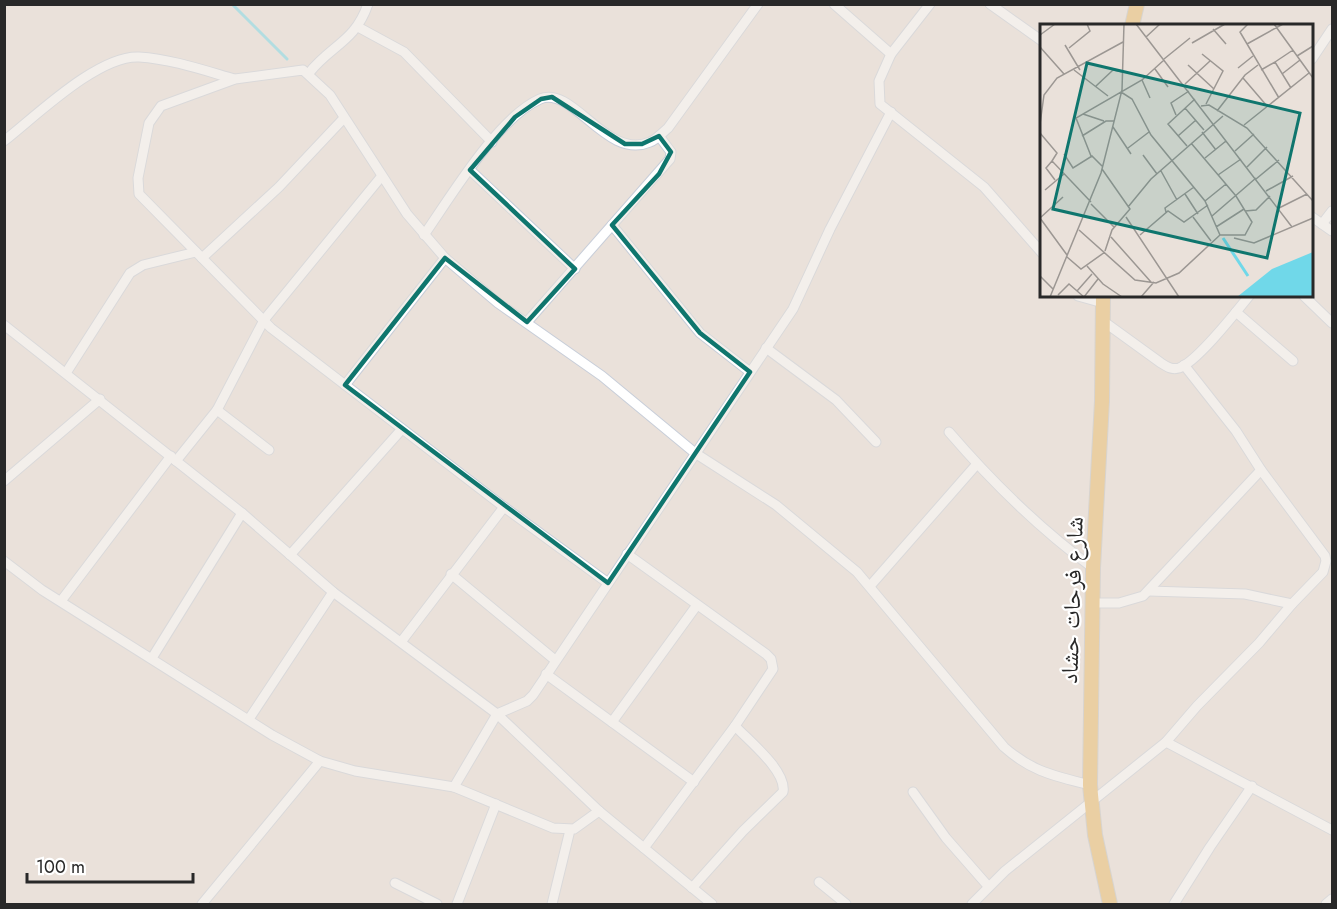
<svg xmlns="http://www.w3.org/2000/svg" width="1337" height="909" viewBox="0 0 1337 909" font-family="Jost,'Noto Naskh Arabic',sans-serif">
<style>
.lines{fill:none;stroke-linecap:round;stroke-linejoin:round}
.stream{stroke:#70d8e9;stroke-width:3}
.street-casing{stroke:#c8ced9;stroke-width:11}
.primary-casing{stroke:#c3c3c3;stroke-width:16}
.street{stroke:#fff;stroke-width:9}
.primary{stroke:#eab85f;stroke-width:14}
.marked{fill:none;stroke:#0f766e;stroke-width:4.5;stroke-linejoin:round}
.labels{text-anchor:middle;stroke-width:4.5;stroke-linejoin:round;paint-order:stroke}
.street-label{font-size:24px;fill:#282828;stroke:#fff}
.inset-river{fill:none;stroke:#70d8e9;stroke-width:3}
.inset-road{fill:none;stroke:#9c9793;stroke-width:1.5}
.view{fill:#0f766e;fill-opacity:0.15;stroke:#0f766e;stroke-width:3}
.inset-edge{fill:none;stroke:#282828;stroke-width:3}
</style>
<rect width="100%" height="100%" fill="#eae1da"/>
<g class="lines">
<!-- stream -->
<polyline class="stream" points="232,4 287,59"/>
<defs>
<g id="street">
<polyline points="834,4 891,54"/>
<polyline points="930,4 891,54 879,81 880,104 984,187 1042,253"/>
<polyline points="990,4 1042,41"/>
<polyline points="358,27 404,52 492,142"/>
<polyline points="1312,59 1332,29"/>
<path d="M 309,73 C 331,45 355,42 368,4"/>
<path d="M 4,141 C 36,116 98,55 139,57 C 171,59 203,70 234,79"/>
<polyline points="470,170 575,269"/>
<polyline points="1312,217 1332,231"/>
<polyline points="1322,224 1332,211"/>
<polyline points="612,225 700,333 750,372"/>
<path d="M 424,235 C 450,198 498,117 540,99 C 574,85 606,161 650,142 C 656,140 662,133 668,128 L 758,4"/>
<polyline points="202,258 279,187 344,118"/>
<polyline points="1078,296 1103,303"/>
<polyline points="1304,296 1332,323"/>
<polyline points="1236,312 1293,361"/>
<path d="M 1103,321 L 1161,363 C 1167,367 1172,370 1179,368 C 1197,362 1236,312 1249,296"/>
<polyline points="527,322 670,159 671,152 659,136"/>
<polyline points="4,325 242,513 333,592 497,714 599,811 712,904"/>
<polyline points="766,348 836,400 876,442"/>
<polyline points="66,373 130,273 143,265 196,252"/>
<polyline points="345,385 445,258"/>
<polyline points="217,410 269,450"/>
<path d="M 949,432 C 992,482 1040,529 1093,568"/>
<polyline points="176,461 217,410 264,320 381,177"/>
<polyline points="4,481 100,399"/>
<polyline points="627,554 766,654 771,659 773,669 735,726 644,848"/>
<polyline points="290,555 402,429"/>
<polyline points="4,561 42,590 272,735 320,761 355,771 454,787 553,828 574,829 599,811"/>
<polyline points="451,574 555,660"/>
<path d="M 608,583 L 504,507 L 271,328 L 139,194 L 138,178 L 149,123 L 161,106 L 235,79 L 303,70 L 330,95 L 407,214 L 445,258 L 498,303 L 602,376 L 695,453 L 776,505 L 857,572 L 1004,747 C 1032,772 1055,776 1090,785"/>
<polyline points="870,586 977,464"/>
<polyline points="1149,591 1245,594 1292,604"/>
<polyline points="61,601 171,456"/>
<polyline points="1093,603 1119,603 1143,596 1261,470"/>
<polyline points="401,642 504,507"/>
<polyline points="152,658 242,513"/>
<polyline points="546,674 694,782"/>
<polyline points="249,719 333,592"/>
<polyline points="612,722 697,605"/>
<polyline points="1166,742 1332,830"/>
<polyline points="454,787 497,714 527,701 533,695 793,309 830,229 891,112"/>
<polyline points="913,792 946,838 988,886"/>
<polyline points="819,882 846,904"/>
<polyline points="395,883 437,904"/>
<path d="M 692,888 L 743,831 L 783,792 C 787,771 749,741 735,726"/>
<polyline points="202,904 320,761"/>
<polyline points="457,904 496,804"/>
<polyline points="552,904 570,830"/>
<polyline points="972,904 1005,871 1166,742 1197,706 1259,643 1292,604 1323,572 1326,561 1325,556 1261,470 1236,431 1184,365"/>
<polyline points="1174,904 1210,847 1252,786"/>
<polyline points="1326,904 1332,899"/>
</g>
<g id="primary">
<polyline points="1132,26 1137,4"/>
<polyline points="1103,296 1102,401 1093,568 1090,785 1095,835 1110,904"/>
</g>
</defs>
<!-- street casing -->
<use href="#street" class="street-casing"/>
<!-- primary casing -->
<use href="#primary" class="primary-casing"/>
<!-- street -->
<use href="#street" class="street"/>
<!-- primary -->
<use href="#primary" class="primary"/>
</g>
<!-- marked area -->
<path d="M0 0H1337V909H0ZM 552,97 L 625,144 L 642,144 L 659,136 L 671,152 L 659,174 L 612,225 L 700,333 L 750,372 L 608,583 L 345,385 L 445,258 L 527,322 L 575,269 L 470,170 L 515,117 L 541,99 Z" fill="#eae1da" fill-opacity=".55" fill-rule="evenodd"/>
<path class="marked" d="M 552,97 L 625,144 L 642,144 L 659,136 L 671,152 L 659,174 L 612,225 L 700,333 L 750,372 L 608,583 L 345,385 L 445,258 L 527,322 L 575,269 L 470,170 L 515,117 L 541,99 Z"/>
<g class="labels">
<!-- street labels -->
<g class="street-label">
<text transform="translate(1072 600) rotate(-88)" y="8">شارع فرحات حشاد</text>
</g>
</g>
<!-- overview -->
<g transform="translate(1040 24)">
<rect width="273" height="273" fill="#eae1da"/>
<path d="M 273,228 L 273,273 L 197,273 L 232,245 Z" fill="#70d8e9"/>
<path class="inset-river" d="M 183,214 L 208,252"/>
<path class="inset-road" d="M 96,0 L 252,203M 208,0 L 200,8 L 239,74M 234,0 L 273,54M 173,5 L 186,20M 0,11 L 15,0M 106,13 L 120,0M 152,19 L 185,0M 207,20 L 243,0M 25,21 L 40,46M 0,23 L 24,50M 29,24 L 50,7 L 47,0M 162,30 L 183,47 L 166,80M 257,32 L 273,22M 124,35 L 150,14M 235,38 L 253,26M 148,41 L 174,65M 198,44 L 213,32M 115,45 L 128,63M 34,46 L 68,72M 221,46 L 235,38 L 251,64M 242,50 L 260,36M 203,54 L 227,82M 102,56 L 110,74M 145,60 L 170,37M 56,62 L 73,46 L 83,48M 81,68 L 92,75 L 111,111 L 165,177 L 180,211 L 205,211 L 212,198 L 196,172 L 151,119M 161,82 L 169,81 L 207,104 L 273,177M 145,84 L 164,106M 177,87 L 205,51 L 218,41M 43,90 L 64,97M 136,91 L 131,79 L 149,67M 0,100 L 4,71 L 17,54 L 83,18M 204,101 L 269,49M 73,103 L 91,130M 162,108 L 176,126M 0,109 L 17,129 L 12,137 L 51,178M 42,112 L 66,97 L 74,97M 138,112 L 156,96M 147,122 L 128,100 L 155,75M 88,124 L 109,108M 195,127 L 214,110M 24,130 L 33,144 L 52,132 L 62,142M 103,131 L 117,150M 51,132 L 36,94 L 102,56 L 124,36M 165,134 L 186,117M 12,137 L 6,144 L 15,156M 207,143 L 227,123M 62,145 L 90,185 L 72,206 L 65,227M 121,147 L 137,176M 178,151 L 201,135M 216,155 L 239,136M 5,166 L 24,150M 226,167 L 253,152M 145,170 L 158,190M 165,177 L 186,160M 51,180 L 74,203M 88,183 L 111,155 L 183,92M 239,184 L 267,170M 205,187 L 216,186 L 230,172M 126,188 L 125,184 L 154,163M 172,192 L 216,154M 86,193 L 139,273M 153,193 L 171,217M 0,194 L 23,173M 0,194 L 27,231M 176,203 L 204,185M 39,206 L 95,256 L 116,259 L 139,249 L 180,211M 100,211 L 128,187 L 144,198 L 168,181M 71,213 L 111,258M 194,214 L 214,219 L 273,194M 27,233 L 41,245 L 65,228M 47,242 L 63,260 L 82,273M 0,252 L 13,265M 37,267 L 52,250M 18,271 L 29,260 L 44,273 L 58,255M 10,273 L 61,149 L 82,66 L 84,0M 101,273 L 114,258"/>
<path class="view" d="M 47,39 L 260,89 L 227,234 L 13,185 Z"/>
<rect width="273" height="273" class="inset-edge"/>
</g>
<!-- border -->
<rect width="1337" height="909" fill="none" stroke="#282828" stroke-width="12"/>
<!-- scale -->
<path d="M27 873v9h166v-9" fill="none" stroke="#282828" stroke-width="3"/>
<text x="36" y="873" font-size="18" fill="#282828" stroke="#ffffff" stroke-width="4.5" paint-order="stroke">100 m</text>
</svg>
